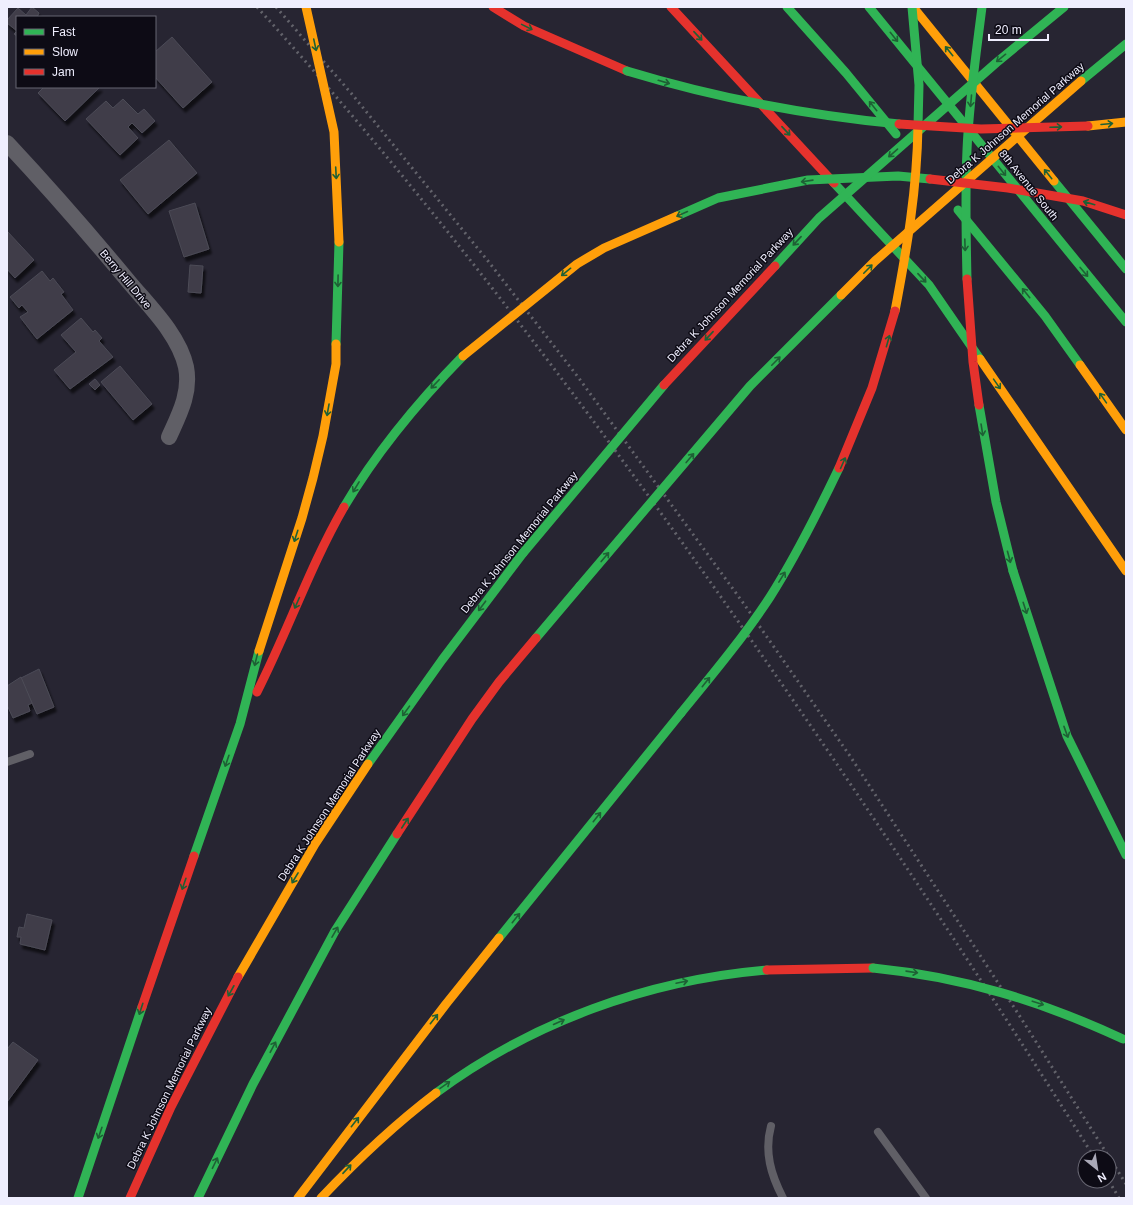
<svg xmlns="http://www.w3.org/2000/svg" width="1133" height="1205" viewBox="0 0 1133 1205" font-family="Helvetica,sans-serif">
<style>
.building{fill:#3f3d4a;stroke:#4c4b56;filter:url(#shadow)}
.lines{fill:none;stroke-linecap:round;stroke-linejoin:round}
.lane{stroke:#605f66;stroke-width:8}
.street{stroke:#605f66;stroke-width:16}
.fast{stroke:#30b455;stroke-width:9}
.slow{stroke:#ff9f0a;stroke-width:9}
.jam{stroke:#e5322d;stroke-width:9}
.rail{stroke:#63636b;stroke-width:3;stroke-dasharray:2 4;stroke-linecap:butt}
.fast-bridge{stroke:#30b455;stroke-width:9}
.slow-bridge{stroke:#ff9f0a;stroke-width:9}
.jam-bridge{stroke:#e5322d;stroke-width:9}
.oneway{stroke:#1e6035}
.labels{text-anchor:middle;stroke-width:3;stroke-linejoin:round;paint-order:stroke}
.street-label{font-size:11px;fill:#efeefe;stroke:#0d0b15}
</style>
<defs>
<filter id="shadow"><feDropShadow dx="2.5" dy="4.5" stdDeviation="1" flood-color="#0009"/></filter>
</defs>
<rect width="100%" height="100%" fill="#272532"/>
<!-- building -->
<g class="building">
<polygon points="32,7 39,13 37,17 17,17 17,36 14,34 17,31 7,23 7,20 18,8 26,15"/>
<polygon points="172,37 212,82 183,108 155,77 155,52"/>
<polygon points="44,87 100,87 65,121 38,93"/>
<polygon points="123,99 138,114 144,109 155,121 142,133 132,123 128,127 138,138 120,155 86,119 106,101 113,108"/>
<polygon points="169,140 197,173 148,214 120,180"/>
<polygon points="195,203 209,249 184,257 169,211"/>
<polygon points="7,231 34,260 15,278 7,269"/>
<polygon points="190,265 203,266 201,293 188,292"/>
<polygon points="42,271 50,281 53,278 64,292 61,294 73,310 37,339 20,317 28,312 22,305 19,308 10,297"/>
<polygon points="81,318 93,332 95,330 102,338 99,341 113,357 70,389 54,370 76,352 61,335"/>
<polygon points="120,366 152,404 133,420 101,382"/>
<polygon points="95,379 100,385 95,390 89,384"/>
<polygon points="39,669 54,707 37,714 21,678"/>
<polygon points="21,677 32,703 28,705 30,711 13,718 7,705 7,686"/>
<polygon points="27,914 52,920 45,950 20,944 21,937 17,937 19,927 24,928"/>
<polygon points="13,1042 38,1060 7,1102 7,1049"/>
</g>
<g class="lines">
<!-- lane -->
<g class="lane">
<polyline points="7,762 30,754"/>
<path d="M 771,1126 C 764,1152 771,1175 783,1198"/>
<polyline points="878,1132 926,1198"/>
</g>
<!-- street -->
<path class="street" d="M 7,143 C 49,188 90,235 129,282 C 150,307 179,335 186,367 C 191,393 179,415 169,437"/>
<!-- fast -->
<g class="fast">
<polyline points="787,7 846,73 896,134"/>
<polyline points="869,7 1126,322"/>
<polyline points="1054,181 1126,269"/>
<polyline points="834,183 929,285 980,359"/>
<polyline points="958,210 1045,316 1080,365"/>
<polyline points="336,344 339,242"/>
<path d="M 344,507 C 377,451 418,402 463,356"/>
<polyline points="1013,571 1067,736 1126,855"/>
<polyline points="536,638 580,586"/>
<polyline points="368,764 442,660 523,553"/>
<polyline points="194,856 240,724 259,651"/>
<polyline points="499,938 681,713"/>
<path d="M 436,1093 C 532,1022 648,980 767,970"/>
<polyline points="78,1198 142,1007"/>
<polyline points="198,1198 253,1084 335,931 397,834"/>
</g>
<!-- slow -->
<g class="slow">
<polyline points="913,7 1054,181"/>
<polyline points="1088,126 1126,122"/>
<polyline points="980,359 1126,571"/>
<polyline points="1080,365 1126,430"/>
<polyline points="259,651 302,518 313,478 323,436 336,364 336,344"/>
<polyline points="238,977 315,844 368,764"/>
<polyline points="298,1198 446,1004 499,938"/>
<path d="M 321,1198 C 357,1160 394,1125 436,1093"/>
</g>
<!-- jam -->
<g class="jam">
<polyline points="493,7 524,26 627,71"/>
<polyline points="671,7 834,183"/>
<path d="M 257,692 C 288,631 310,566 344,507"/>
<polyline points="397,834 472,719 499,682 536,638"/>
<polyline points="767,970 873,968"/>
<polyline points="142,1007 194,856"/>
<polyline points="130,1198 171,1107 238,977"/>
</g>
<!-- rail -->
<g class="rail">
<path d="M 257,7 C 411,177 550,359 684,545 C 827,745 963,949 1094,1157"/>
<polyline points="276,7 351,93 488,261 578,377 744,604 850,756 1019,1015 1109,1157"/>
<polyline points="1109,1157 1126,1184"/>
<polyline points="1109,1181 1119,1198"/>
</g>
<!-- fast-bridge -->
<g class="fast-bridge">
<polyline points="912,7 919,85 918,126"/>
<path d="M 627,71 C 716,98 806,115 899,124"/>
<polyline points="1081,81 1126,44"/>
<polyline points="677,216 718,198 808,180 898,176 930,179"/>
<polyline points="775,266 819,218 996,63 1064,7"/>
<path d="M 967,279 C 966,236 965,193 967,150 C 969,102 976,55 982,7"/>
<polyline points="979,405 996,502 1013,571"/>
<polyline points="523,553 664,385"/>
<polyline points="580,586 750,386 841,295"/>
<path d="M 681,713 C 712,675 743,638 770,597 C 796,556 818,512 839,468"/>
<path d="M 873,968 C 963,977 1041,1001 1123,1039"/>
</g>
<!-- slow-bridge -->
<g class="slow-bridge">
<polyline points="306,7 334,132 339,242"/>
<polyline points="841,295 875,261 1081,81"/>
<path d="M 895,311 C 907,248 917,190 918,126"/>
<polyline points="463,356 577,264 604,248 677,216"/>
</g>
<!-- jam-bridge -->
<g class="jam-bridge">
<polyline points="899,124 981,129 1088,126"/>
<polyline points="930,179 1008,188 1083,201 1126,215"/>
<polyline points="967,279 973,362 979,405"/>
<polyline points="664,385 775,266"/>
<polyline points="839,468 872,388 895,311"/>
</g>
</g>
<!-- one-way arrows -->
<defs><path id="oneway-shaft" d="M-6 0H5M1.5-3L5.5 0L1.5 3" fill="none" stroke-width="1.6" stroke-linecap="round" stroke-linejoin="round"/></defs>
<g class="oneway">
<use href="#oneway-shaft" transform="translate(527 27) rotate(26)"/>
<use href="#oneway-shaft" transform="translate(698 36) rotate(47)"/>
<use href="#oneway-shaft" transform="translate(894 37) rotate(51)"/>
<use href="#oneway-shaft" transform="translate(315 45) rotate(78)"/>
<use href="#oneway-shaft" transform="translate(949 51) rotate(-129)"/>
<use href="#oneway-shaft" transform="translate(1001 58) rotate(141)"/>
<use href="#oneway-shaft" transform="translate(664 82) rotate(16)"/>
<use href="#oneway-shaft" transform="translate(971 101) rotate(95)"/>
<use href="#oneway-shaft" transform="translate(873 106) rotate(-129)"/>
<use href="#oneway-shaft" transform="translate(1107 124) rotate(-5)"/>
<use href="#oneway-shaft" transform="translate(1056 127) rotate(-2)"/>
<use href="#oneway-shaft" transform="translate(786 131) rotate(47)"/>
<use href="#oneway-shaft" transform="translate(893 153) rotate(139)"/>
<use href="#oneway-shaft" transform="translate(1002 171) rotate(51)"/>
<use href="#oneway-shaft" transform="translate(336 173) rotate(87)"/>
<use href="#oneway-shaft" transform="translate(1048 174) rotate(-129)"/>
<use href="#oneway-shaft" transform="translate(807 181) rotate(172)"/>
<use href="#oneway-shaft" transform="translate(1089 203) rotate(-164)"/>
<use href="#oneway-shaft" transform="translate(682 214) rotate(156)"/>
<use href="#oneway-shaft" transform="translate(797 241) rotate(133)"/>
<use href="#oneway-shaft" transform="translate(965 245) rotate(88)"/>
<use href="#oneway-shaft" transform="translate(868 269) rotate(-45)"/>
<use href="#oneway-shaft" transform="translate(566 272) rotate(141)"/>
<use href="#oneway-shaft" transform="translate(1084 272) rotate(50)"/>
<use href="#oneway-shaft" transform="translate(922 278) rotate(47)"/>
<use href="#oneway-shaft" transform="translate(338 281) rotate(91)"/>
<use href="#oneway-shaft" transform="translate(1026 293) rotate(-129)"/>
<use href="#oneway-shaft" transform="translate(709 336) rotate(133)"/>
<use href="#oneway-shaft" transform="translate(888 341) rotate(-74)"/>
<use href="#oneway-shaft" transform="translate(776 361) rotate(-45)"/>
<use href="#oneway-shaft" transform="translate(435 384) rotate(134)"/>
<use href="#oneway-shaft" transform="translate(997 384) rotate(55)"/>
<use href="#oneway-shaft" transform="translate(1103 398) rotate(-125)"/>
<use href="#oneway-shaft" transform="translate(328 410) rotate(100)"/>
<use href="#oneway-shaft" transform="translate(982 430) rotate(81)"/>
<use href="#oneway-shaft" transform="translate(690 458) rotate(-50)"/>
<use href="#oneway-shaft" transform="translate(843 463) rotate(-66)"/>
<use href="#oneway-shaft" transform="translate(356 487) rotate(121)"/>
<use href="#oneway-shaft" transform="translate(296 536) rotate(108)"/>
<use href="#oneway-shaft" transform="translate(605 557) rotate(-50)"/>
<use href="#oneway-shaft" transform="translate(1009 557) rotate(75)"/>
<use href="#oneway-shaft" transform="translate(782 577) rotate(-58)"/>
<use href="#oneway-shaft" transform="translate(297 603) rotate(114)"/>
<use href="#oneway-shaft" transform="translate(482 606) rotate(127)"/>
<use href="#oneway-shaft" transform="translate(1025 608) rotate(72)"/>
<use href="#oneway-shaft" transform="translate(256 660) rotate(104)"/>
<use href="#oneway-shaft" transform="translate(706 682) rotate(-51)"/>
<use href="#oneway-shaft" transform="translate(406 711) rotate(126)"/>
<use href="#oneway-shaft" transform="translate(1066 732) rotate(70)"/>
<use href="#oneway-shaft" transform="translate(227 761) rotate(109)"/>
<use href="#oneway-shaft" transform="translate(597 817) rotate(-51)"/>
<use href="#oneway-shaft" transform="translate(405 823) rotate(-57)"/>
<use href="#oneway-shaft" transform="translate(295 878) rotate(121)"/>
<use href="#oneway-shaft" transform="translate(184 884) rotate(109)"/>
<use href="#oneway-shaft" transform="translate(516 918) rotate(-51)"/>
<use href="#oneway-shaft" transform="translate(335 932) rotate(-60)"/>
<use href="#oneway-shaft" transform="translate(912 972) rotate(8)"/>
<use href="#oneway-shaft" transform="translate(682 982) rotate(-12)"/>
<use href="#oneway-shaft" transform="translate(231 991) rotate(119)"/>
<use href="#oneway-shaft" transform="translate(1038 1003) rotate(18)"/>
<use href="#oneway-shaft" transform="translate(141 1009) rotate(108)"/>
<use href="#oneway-shaft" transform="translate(434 1019) rotate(-52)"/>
<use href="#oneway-shaft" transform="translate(559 1022) rotate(-24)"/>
<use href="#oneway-shaft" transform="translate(273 1047) rotate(-62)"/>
<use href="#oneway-shaft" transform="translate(445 1085) rotate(-35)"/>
<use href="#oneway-shaft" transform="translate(355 1122) rotate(-52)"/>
<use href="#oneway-shaft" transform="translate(100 1133) rotate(109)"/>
<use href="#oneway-shaft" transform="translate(215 1163) rotate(-64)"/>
<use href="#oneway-shaft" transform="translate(347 1169) rotate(-47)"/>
</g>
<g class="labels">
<!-- street labels -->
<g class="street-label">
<text transform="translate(1015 123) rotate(-41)" y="4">Debra K Johnson Memorial Parkway</text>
<text transform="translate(1029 185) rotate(51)" y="4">8th Avenue South</text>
<text transform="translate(126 279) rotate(50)" y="4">Berry Hill Drive</text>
<text transform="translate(730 295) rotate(-47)" y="4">Debra K Johnson Memorial Parkway</text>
<text transform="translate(519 542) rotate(-51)" y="4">Debra K Johnson Memorial Parkway</text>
<text transform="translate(329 805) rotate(-57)" y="4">Debra K Johnson Memorial Parkway</text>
<text transform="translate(169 1088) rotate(-64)" y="4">Debra K Johnson Memorial Parkway</text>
</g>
</g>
<!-- border -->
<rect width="1133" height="1205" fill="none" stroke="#efeefe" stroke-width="16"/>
<!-- legend -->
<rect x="16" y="16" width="140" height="72" fill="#0d0b15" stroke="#676672"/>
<rect x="24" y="29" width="20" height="6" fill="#30b455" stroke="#676672"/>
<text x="52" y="36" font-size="12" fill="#efeefe">Fast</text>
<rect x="24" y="49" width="20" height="6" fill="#ff9f0a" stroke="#676672"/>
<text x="52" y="56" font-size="12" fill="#efeefe">Slow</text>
<rect x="24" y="69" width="20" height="6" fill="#e5322d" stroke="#676672"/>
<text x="52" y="76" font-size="12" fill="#efeefe">Jam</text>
<!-- north arrow -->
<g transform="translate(1097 1169) rotate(150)"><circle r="19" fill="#0d0b15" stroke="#676672"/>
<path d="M0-3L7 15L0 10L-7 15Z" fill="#a9a8b7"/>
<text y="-6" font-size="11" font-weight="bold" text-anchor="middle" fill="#efeefe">N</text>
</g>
<!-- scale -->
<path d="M989 34v6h59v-6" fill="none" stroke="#efeefe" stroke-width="2"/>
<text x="995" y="34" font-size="12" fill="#efeefe" stroke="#0d0b15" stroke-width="3" paint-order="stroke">20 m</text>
</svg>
